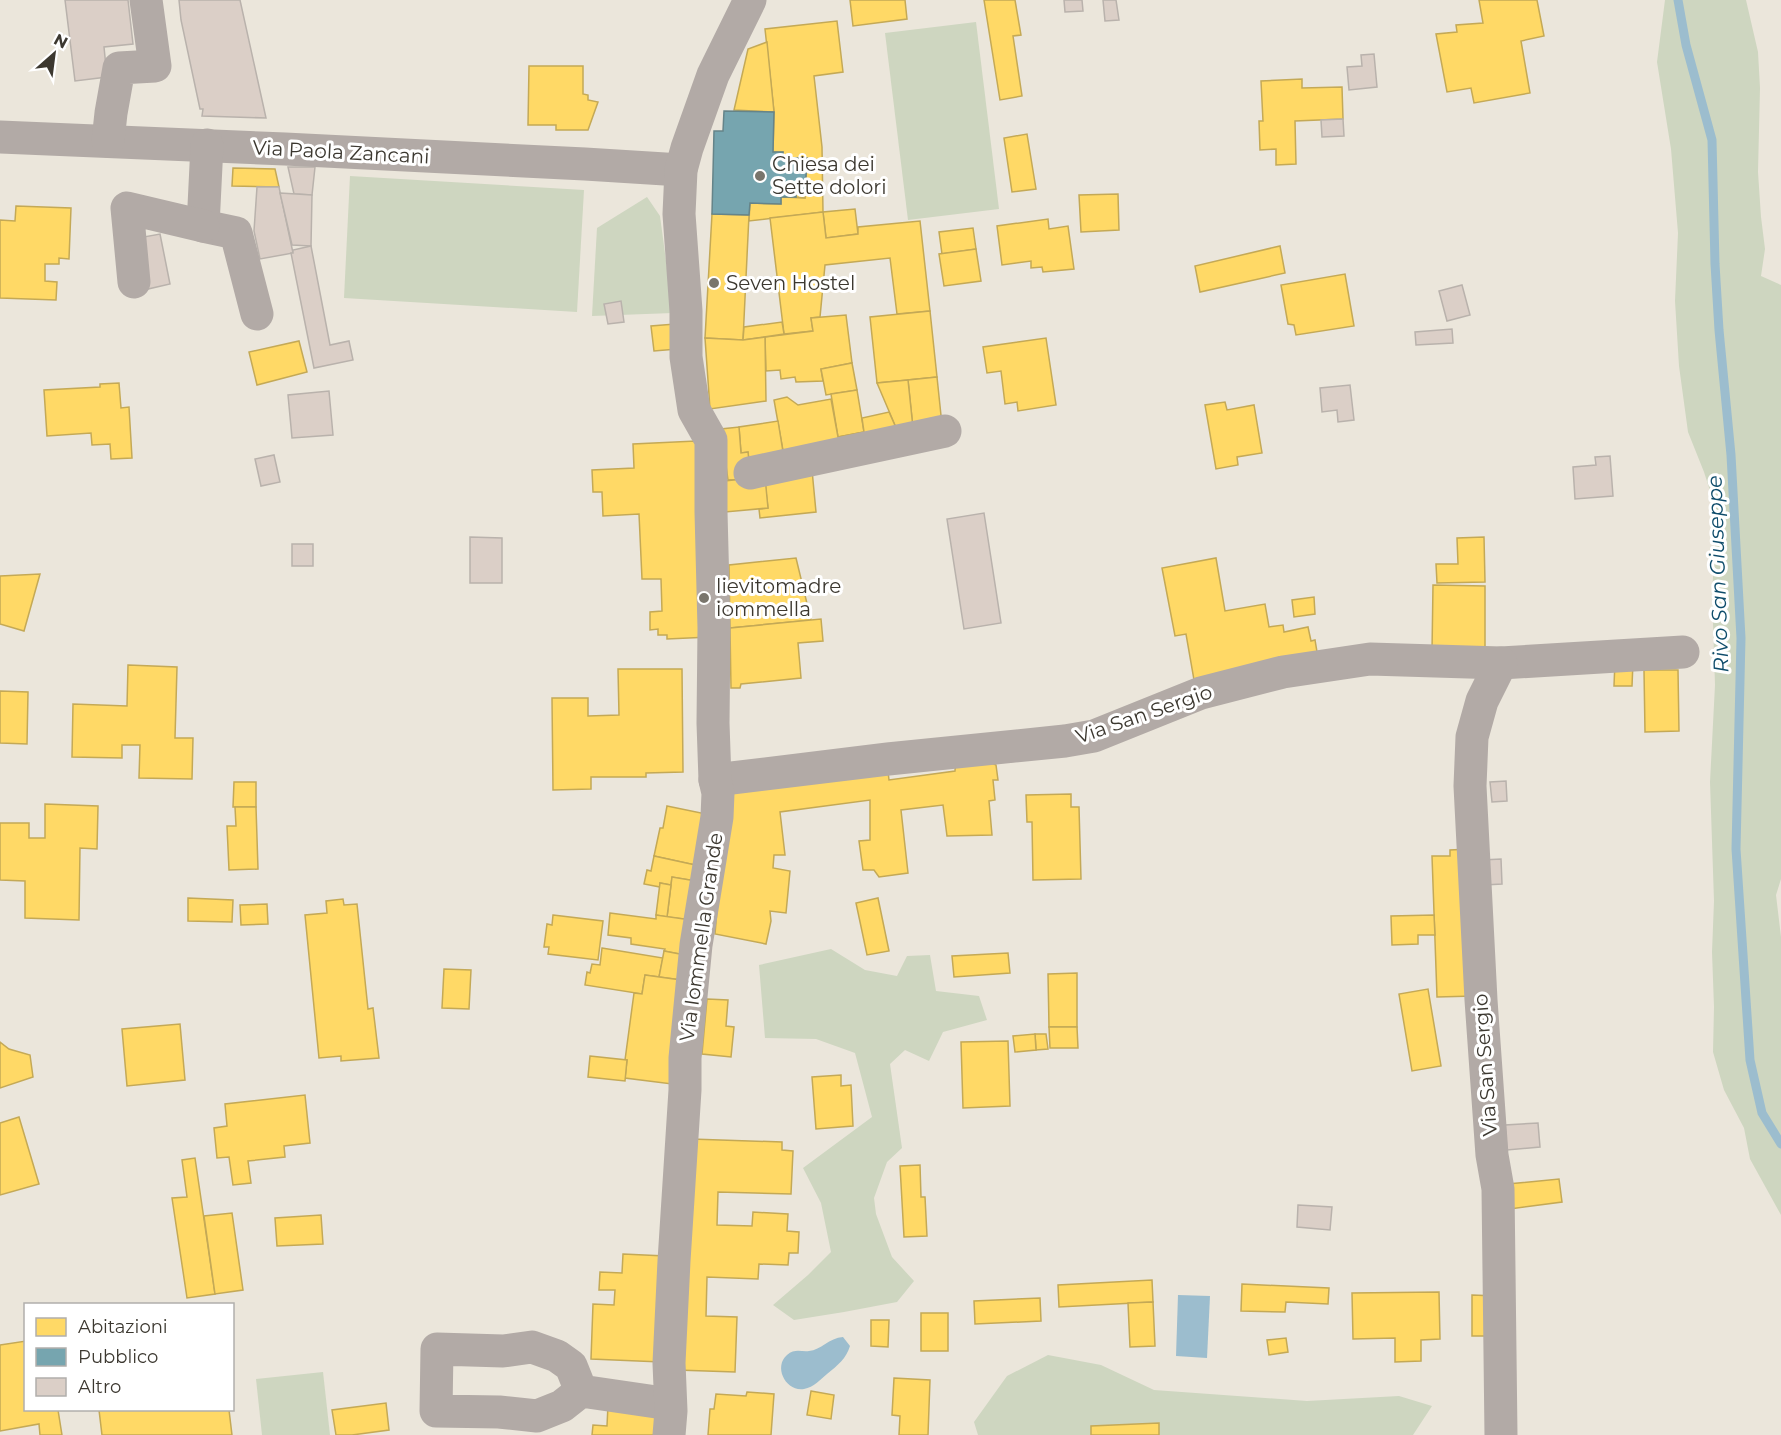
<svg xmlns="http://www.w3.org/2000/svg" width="1781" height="1435" viewBox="0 0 1781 1435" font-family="Montserrat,sans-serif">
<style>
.green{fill:#ced6c0}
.water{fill:#9cbdce}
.homes{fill:#ffd966;stroke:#c4a956;stroke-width:1.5}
.public{fill:#76a5af;stroke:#658489;stroke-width:1.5}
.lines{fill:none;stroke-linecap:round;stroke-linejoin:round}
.stream{stroke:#9cbdce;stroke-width:9}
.building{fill:#dbcfc7;stroke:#b9b2ac;stroke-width:1.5}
.minor{stroke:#b2aaa6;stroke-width:33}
.poi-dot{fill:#79756c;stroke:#fff;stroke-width:2}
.labels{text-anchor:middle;stroke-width:6;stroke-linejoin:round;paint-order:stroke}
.street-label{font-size:20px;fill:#3c3830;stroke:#fff}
.poi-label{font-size:20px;fill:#3c3830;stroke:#fff;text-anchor:start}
.water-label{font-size:21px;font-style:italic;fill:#0e4c6b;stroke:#fff}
</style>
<rect width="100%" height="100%" fill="#ebe6db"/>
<!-- green -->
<g class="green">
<polygon points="1665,0 1746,0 1758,52 1760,88 1758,172 1761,217 1765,249 1761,276 1781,285 1781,879 1776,895 1781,937 1781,1215 1750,1159 1744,1128 1724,1090 1713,1052 1714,1007 1712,952 1714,901 1710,782 1715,685 1712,592 1715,549 1715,506 1704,472 1688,432 1679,366 1675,301 1678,233 1671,149 1657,62"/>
<polygon points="976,22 999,209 908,220 885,33"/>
<polygon points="350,176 584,190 577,312 344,298"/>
<polygon points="647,197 660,216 673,313 592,316 597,228"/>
<polygon points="831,949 865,970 897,976 907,956 930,955 936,991 979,996 987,1020 943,1032 929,1061 905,1050 890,1064 902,1148 887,1162 874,1198 876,1214 892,1257 914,1281 897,1302 844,1312 794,1320 773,1305 808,1275 831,1252 821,1203 803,1168 872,1117 855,1053 816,1039 765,1038 759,965"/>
<polygon points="1048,1355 1101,1365 1154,1390 1307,1401 1399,1396 1432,1406 1413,1435 978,1435 974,1422 1007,1376"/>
<polygon points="323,1372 330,1435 262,1435 256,1379"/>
</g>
<!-- water -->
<g class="water">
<polygon points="1178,1295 1210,1296 1207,1358 1176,1356"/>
<path d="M 843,1337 L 850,1346 C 846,1359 838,1365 827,1374 C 820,1380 814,1387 804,1389 C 786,1392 773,1367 787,1355 C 795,1348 801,1352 809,1351 C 821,1350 829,1338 843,1337 Z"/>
</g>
<!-- homes -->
<g class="homes">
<polygon points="850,0 905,0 907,19 853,26"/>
<polygon points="984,0 1015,0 1021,35 1013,36 1022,96 1000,100"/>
<polygon points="1479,0 1537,0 1544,36 1521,41 1530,93 1474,103 1471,88 1447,92 1436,34 1457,32 1456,25 1483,23"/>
<polygon points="837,21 843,72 814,76 822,147 823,212 749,221 750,203 781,204 781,197 805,198 807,158 783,158 783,152 773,152 774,112 765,29"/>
<polygon points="767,42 774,112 734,110 748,49"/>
<polygon points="529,66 583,66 583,94 588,95 588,100 598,102 588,130 556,130 556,125 528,125"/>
<polygon points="1302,79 1302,88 1342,87 1343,119 1295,121 1296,164 1276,165 1276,149 1260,150 1259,121 1263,121 1261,81"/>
<polygon points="1027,134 1036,189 1012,192 1004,138"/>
<polygon points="233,168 275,169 279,187 232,186"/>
<polygon points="796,193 805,193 805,198 796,197"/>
<polygon points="1118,194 1119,230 1081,232 1079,195"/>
<polygon points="16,206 71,208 69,259 59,258 59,264 45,264 45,281 57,282 56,300 0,298 0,220 15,221"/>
<polygon points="855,209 858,234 826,238 823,212"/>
<polygon points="823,212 826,238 858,234 858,227 920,221 930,311 897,314 890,258 825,265 820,317 811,318 813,331 784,334 770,218"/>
<polygon points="712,214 749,215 743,340 705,338"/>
<polygon points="1048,219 1049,229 1068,226 1074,269 1043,272 1042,267 1031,268 1031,261 1002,265 997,226"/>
<polygon points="973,228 976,249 942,254 939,232"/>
<polygon points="1280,246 1285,273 1200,292 1195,266"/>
<polygon points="976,249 981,281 944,286 939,254"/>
<polygon points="1345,274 1354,326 1296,335 1294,325 1288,324 1281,285"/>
<polygon points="930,311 937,377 877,383 870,317"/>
<polygon points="846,315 852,363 821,369 823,381 796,382 795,377 781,379 780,370 766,371 765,337 813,331 811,318"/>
<polygon points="782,322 784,334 743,340 744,327"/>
<polygon points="675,324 677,349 654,351 651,326"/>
<polygon points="765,337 766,401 710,409 705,338 743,340"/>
<polygon points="1046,338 1056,405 1018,411 1017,402 1005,404 1001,371 987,373 983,347"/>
<polygon points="299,341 307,372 257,385 249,352"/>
<polygon points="852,363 857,390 826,395 821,369"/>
<polygon points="937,377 942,425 913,428 908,380"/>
<polygon points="908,380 913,428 897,430 877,383"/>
<polygon points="119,383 121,408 129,407 132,458 111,459 110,444 92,445 91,433 47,436 44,390 100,387 100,384"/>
<polygon points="857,390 864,432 838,437 831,394"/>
<polygon points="787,397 798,405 831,399 838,437 864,432 862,418 889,412 897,430 785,462 774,400"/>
<polygon points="1225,402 1227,410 1254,405 1262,453 1237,457 1238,465 1216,469 1205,405"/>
<polygon points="778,421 784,458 749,462 748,452 741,453 739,427"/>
<polygon points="739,427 741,453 748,452 751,479 728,480 721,429"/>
<polygon points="696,441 710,637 667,639 667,635 658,635 658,629 650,630 650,612 662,611 661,579 642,579 639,514 603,516 602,492 593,492 592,470 634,468 633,444"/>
<polygon points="812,470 816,512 760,518 759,509 768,508 764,475"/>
<polygon points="765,477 768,508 725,512 724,481"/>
<polygon points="1484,537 1485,582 1437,583 1436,564 1458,564 1457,538"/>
<polygon points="796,558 811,620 730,628 729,565"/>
<polygon points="1216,558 1225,611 1265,604 1269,627 1283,625 1284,632 1308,627 1311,641 1315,640 1318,658 1194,680 1186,634 1175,636 1162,568"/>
<polygon points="40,574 24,631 0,624 0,576"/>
<polygon points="1433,585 1485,586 1485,653 1432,652"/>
<polygon points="1314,597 1315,614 1294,617 1292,600"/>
<polygon points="821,619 823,641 798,643 801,678 741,684 740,688 731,688 730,628"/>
<polygon points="1615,661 1633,662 1632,686 1614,686"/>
<polygon points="128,665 177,667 175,738 193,738 192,779 139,778 140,745 122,745 122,758 72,757 73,704 127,706"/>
<polygon points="618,669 682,669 683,772 646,773 646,777 591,777 591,789 553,790 552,698 588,698 588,716 619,715"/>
<polygon points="1644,670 1678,670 1679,731 1645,732"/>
<polygon points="0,691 28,692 27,744 0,743"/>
<polygon points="956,756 976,756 996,765 998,780 993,780 995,800 989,801 992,835 947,836 943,805 901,810 908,873 879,877 874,870 863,870 859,841 870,840 870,800 780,812 785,855 774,855 773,868 790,871 786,913 770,911 771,921 766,944 715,934 717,910 732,785 887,763 889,780 955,771"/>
<polygon points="234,782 256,782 256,807 233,807"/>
<polygon points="1071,794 1071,807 1079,807 1081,879 1033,880 1032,822 1027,822 1026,795"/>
<polygon points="45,804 98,806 97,849 80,848 79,920 25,918 25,881 0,880 0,823 29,823 29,838 45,838"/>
<polygon points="667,806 711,815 700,866 654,856 660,828 663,828"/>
<polygon points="235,807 256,807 258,869 229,870 227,826 236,826"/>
<polygon points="1469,849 1474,996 1437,997 1432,856 1450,856 1450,850"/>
<polygon points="654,856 700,866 696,881 672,877 671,885 660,883 660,887 644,884 647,870 651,871"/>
<polygon points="672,877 696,881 691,920 667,917"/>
<polygon points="660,883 671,885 667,917 656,915"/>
<polygon points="188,898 233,900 232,922 188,921"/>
<polygon points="878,898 889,951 867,955 856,903"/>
<polygon points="343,899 344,905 357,904 368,1009 373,1008 379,1058 341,1061 341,1056 319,1058 305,915 327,913 326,901"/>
<polygon points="267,904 268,924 241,925 240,905"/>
<polygon points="610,913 656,919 656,915 691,920 685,955 664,951 665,949 631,944 631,938 608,935"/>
<polygon points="553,915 603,921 598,960 548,954 549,947 544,947 547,924 552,925"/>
<polygon points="1434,915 1435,935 1418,935 1418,944 1392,945 1391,916"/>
<polygon points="602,948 663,958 659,977 645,975 642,994 585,985 587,972 590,973 592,964 600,965"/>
<polygon points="664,951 685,955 681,980 659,977"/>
<polygon points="1008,953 1010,973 954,977 952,956"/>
<polygon points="444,969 471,970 469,1009 442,1008"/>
<polygon points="1077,973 1077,1027 1049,1027 1048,974"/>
<polygon points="645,975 681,980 672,1084 625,1078 627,1060 625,1060 634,993 642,994"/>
<polygon points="1428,989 1441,1066 1412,1071 1399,994"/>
<polygon points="707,999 728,1000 726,1026 734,1027 731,1057 702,1054"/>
<polygon points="180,1024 185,1080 127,1086 122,1029"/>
<polygon points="1049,1027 1077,1027 1078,1048 1050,1048"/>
<polygon points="1035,1034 1046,1034 1048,1049 1036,1050"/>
<polygon points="1035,1034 1036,1050 1015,1052 1013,1036"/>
<polygon points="1008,1041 1010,1106 963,1108 961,1042"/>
<polygon points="0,1042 9,1049 30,1055 33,1077 0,1088"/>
<polygon points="590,1056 627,1060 625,1081 588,1077"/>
<polygon points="841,1075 841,1086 851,1085 853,1126 816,1129 812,1077"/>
<polygon points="305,1095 310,1143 284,1146 285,1157 248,1161 251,1183 233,1185 229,1157 217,1158 214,1128 227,1126 225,1104"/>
<polygon points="19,1117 39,1184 0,1195 0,1123"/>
<polygon points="691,1139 782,1142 782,1150 793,1151 791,1194 718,1192 717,1225 752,1226 753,1212 788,1214 787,1231 799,1232 798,1253 789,1253 788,1265 759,1264 758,1279 707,1277 706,1316 737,1317 735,1372 677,1370"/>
<polygon points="195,1158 215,1294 187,1298 172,1198 187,1197 182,1160"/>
<polygon points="920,1165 921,1197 925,1197 927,1236 904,1237 900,1166"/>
<polygon points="1559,1179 1562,1202 1510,1209 1508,1184"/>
<polygon points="232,1213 243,1290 215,1294 204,1216"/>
<polygon points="321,1215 323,1244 277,1246 275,1218"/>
<polygon points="623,1254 665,1256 661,1362 591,1359 593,1304 614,1305 615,1290 599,1290 600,1272 622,1273"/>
<polygon points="1152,1280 1153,1302 1059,1307 1058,1285"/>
<polygon points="1242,1284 1329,1288 1328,1304 1286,1302 1285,1312 1241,1311"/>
<polygon points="1439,1292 1440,1339 1421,1340 1421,1361 1395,1362 1395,1338 1353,1339 1352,1293"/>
<polygon points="1472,1295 1496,1296 1495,1336 1472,1336"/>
<polygon points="1040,1298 1041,1321 975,1324 974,1301"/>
<polygon points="1153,1302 1155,1346 1130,1347 1128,1303"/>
<rect x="921" y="1313" width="27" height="38"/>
<polygon points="871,1320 889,1320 888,1347 871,1346"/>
<polygon points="1286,1338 1288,1352 1269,1355 1267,1340"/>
<polygon points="26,1341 26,1410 58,1410 62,1435 40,1435 39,1424 0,1431 0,1345"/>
<polygon points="894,1378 930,1380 928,1435 899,1435 900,1416 892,1415"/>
<polygon points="811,1391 834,1395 831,1419 807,1415"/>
<polygon points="747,1392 774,1394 771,1435 708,1435 710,1409 714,1409 716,1394 746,1396"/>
<polygon points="386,1403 389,1430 352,1435 336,1435 332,1410"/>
<polygon points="608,1405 662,1410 660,1435 592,1435 593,1425 607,1426"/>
<polygon points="99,1410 229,1410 232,1435 102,1435"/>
<polygon points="1159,1423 1159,1435 1091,1435 1091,1426"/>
</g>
<!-- public -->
<polygon class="public" points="724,111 774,112 773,152 783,152 783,158 807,158 805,193 796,193 796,197 781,197 781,204 750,203 749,215 712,214 714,131 723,131"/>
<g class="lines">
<!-- stream -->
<polyline class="stream" points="1678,0 1686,45 1712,140 1715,264 1719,330 1731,455 1741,638 1736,849 1750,1060 1762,1113 1781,1144"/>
</g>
<!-- building -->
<g class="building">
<polygon points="65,0 128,0 133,44 104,47 107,77 75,81"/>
<polygon points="179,0 240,0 266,118 202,116 203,109 200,109 181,20"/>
<polygon points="1064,0 1082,0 1083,11 1065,12"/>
<polygon points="1103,0 1116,0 1119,20 1105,21"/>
<polygon points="1374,54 1377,87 1349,90 1347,67 1362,66 1361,55"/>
<polygon points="1343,119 1344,136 1322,137 1321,120"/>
<polygon points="288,167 315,167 312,195 294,194"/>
<polygon points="257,187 279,187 293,253 260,259 254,231"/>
<polygon points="280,193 312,195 311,246 292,245"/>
<polygon points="160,234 170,284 148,289 138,238"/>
<polygon points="311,246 330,345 349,341 353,360 314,368 291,253 293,253 293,250"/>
<polygon points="1462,285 1470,315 1447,321 1439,291"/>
<polygon points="621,301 624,322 608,324 604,304"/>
<polygon points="1452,329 1453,343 1416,345 1415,332"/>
<polygon points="1350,385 1354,420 1338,422 1337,410 1322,412 1320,388"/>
<polygon points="329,391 333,435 292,438 288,395"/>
<polygon points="274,455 280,482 261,486 255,459"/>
<polygon points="1610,456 1613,496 1575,499 1573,467 1596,465 1595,457"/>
<polygon points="984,513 1001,623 964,629 947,519"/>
<polygon points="470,537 502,538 502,583 470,583"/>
<rect x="292" y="544" width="21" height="22"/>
<polygon points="1506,781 1507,801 1492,802 1490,782"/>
<polygon points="1501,859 1502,884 1484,885 1482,860"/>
<polygon points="1538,1123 1540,1147 1507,1150 1505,1125"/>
<polygon points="1298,1205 1332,1207 1330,1230 1297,1227"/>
</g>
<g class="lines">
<!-- minor -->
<g class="minor">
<polyline points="0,137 285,149 585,164 681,170"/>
<polyline points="108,141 111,113 119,68 155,66 146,0"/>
<polyline points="207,145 203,226 236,233 257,314"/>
<polyline points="134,282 127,208 203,226"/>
<polyline points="750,473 945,431"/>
<polyline points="1501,663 1683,652"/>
<polyline points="715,780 888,759 1065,741 1094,736 1201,693 1283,672 1370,659 1501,663 1482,701 1472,737 1470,786 1481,1000 1492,1155 1498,1189 1501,1435"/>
<polyline points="581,1391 571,1366 557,1356 532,1347 503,1351 437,1349 436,1411 499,1412 537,1416 562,1406 581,1391 670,1404"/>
<polyline points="669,1435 671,1411 669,1363 674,1261 685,1090 685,1058 696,945 717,817 718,793 715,780 713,723 714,628 711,512 711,440 694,410 686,357 686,311 679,214 681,170 687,148 713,75 750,0"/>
</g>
</g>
<!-- markers -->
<g class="poi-dot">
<circle cx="760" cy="176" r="6"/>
<circle cx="714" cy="283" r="6"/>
<circle cx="704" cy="598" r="6"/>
</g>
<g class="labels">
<!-- street labels -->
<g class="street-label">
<text transform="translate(341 152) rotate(3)" y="7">Via Paola Zancani</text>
<text transform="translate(1144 714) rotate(-19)" y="7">Via San Sergio</text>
<text transform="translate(701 937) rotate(-82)" y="7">Via Iommella Grande</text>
<text transform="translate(1485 1065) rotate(-94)" y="7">Via San Sergio</text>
</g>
<!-- poi labels -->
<g class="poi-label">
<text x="772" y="171">Chiesa dei<tspan x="772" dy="23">Sette dolori</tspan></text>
<text x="726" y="290">Seven Hostel</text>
<text x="716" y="593">lievitomadre<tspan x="716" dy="23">iommella</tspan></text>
</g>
<!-- water labels -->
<g class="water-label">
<text transform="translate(1718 574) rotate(-92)" y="7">Rivo San Giuseppe</text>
</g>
</g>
<!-- legend -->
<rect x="24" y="1303" width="210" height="108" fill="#ffffff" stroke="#b1afac" stroke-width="1.5"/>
<rect x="36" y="1318" width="30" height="18" fill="#ffd966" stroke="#b1afac" stroke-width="1.5"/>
<text x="78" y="1333" font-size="18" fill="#3c3830">Abitazioni</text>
<rect x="36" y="1348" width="30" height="18" fill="#76a5af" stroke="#b1afac" stroke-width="1.5"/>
<text x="78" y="1363" font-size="18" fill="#3c3830">Pubblico</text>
<rect x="36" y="1378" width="30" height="18" fill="#dbcfc7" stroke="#b1afac" stroke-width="1.5"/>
<text x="78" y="1393" font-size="18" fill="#3c3830">Altro</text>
<!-- north arrow -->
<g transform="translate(54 54) rotate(28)" stroke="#ffffff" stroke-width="4.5" paint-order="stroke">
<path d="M0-4.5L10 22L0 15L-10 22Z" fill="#3c3830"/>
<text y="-9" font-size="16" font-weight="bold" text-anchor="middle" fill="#3c3830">N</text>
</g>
</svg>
